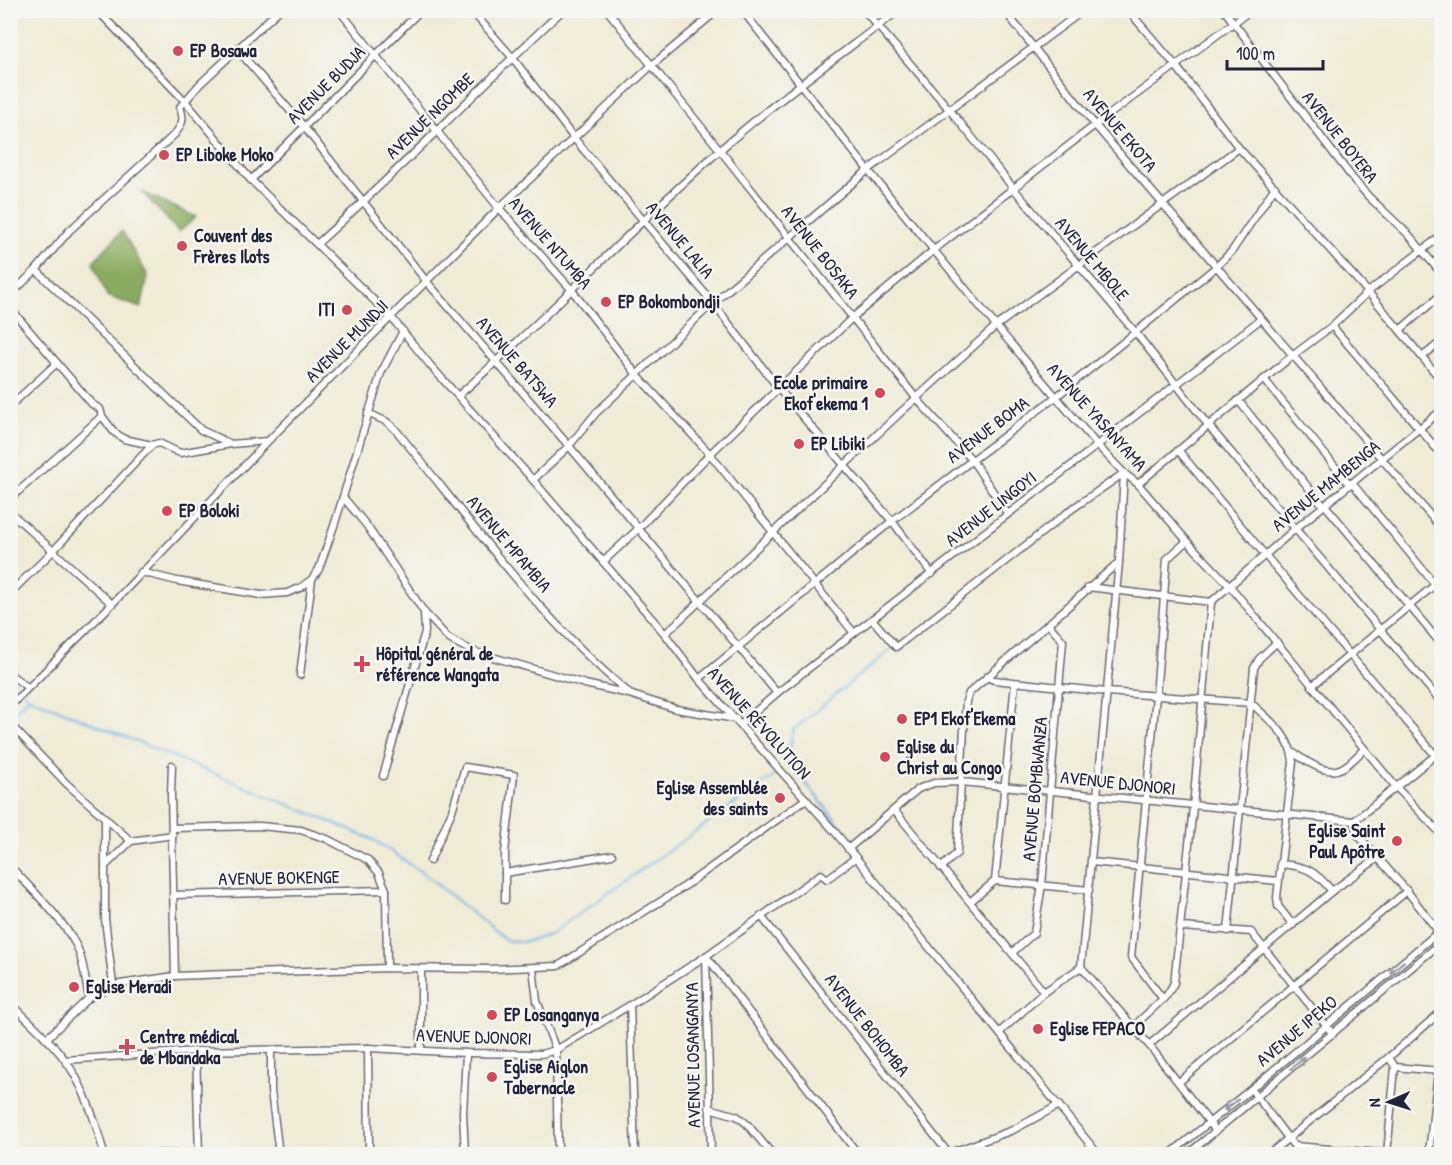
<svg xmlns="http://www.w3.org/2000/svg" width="1452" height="1165" viewBox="0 0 1452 1165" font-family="'Patrick Hand',sans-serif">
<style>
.forest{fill:#8bac61;stroke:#56674e;stroke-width:1.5}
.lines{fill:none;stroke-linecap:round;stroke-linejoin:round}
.stream{stroke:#73b1e6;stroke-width:2}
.minor-casing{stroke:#6a6871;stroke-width:9}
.minor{stroke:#fff;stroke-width:6}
.oneway{stroke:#9c9ca7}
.poi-dot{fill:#d1495b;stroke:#f6f6f2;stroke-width:2}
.labels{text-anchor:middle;stroke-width:5;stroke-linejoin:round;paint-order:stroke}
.poi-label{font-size:18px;font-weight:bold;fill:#22223b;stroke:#f6f6f2;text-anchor:start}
.street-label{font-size:18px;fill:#22223b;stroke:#f6f6f2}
</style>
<rect width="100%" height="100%" fill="#f6f6f2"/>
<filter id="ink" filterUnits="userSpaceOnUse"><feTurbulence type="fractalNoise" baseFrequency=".0167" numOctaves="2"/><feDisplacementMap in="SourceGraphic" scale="12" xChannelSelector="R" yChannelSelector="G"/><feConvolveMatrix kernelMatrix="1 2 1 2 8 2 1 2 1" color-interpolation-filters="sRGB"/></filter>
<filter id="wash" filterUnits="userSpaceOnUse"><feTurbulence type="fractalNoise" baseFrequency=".008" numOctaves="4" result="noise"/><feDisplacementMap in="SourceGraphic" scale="24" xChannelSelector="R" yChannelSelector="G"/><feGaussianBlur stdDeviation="1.35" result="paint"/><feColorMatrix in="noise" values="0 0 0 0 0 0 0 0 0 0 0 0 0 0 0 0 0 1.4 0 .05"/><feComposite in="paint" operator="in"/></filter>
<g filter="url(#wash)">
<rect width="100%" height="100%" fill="#efebd6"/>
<!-- forest -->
<g class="forest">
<polygon points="142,192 196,217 179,232"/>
<polygon points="122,231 148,276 141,308 107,296 93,262"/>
</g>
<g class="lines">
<!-- stream -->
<g class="stream">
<path d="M 10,679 L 29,697 L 374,840 L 424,874 L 504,939 C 521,946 535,940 552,933 L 777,774"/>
<polyline points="10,700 21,689"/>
<polyline points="10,716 29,697"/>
<polyline points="788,761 793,730 890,650"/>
<polyline points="786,762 788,761 851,839"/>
</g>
</g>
</g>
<g filter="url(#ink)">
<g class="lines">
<defs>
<g id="minor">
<polyline points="97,10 185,101 251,180 391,317 430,365 533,480 665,634 699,679 835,832 1098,1154"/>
<polyline points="339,10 499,208 571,289 637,375 710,454 854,633"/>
<polyline points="471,10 512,57 573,137 713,303 779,389 892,521 932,574"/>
<polyline points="607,10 720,150 916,398 972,460 1007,513"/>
<polyline points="742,10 868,170 996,326 1097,445 1124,473 1138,484 1187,541 1230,586 1396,787 1442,835"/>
<polyline points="864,10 949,109 1014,189 1136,333 1208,425 1442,703"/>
<polyline points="1004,10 1095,125 1442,529"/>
<polyline points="1128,10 1176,66 1239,148 1368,292 1442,381"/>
<polyline points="1224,10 1354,180 1369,197 1409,235 1442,274"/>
<polyline points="237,49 305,128 427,282 569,446 777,693"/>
<polyline points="251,180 421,10"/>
<path d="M 318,243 C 402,168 480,87 563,10"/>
<polyline points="36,270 201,430 231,444 267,441"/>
<path d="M 10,295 L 36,270 L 69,231 L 175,134 C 182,124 185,120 180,107 L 200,84 L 279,10"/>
<polyline points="10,308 92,404 100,409 102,416 114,432 124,439 152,445 159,443 180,453 231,444"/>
<polyline points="1332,326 1442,455"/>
<polyline points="1400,330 1442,294"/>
<polyline points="1422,357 1442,341"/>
<polyline points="1264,379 1349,484 1352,483 1442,593"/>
<path d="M 458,396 C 548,317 630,229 720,150 C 777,100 839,56 899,10"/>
<polyline points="1238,400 1320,502 1325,505 1442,645"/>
<polyline points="10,406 57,363"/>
<path d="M 368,413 L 387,422 L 395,429 C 469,519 538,617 628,692"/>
<polyline points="1178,450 1265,555 1436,756"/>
<polyline points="1124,473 1119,562 1081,967 1149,1045 1216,1131"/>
<polyline points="533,480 569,446 596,413 713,303 868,170 1084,10"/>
<polyline points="1138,484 1292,356 1332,326 1368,292 1442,235"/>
<polyline points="343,497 367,526 424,612 449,639 472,651 585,684 629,694 676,709 736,719"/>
<polyline points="10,499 102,416"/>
<polyline points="10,512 112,604"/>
<polyline points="603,562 638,529 710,454 852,318 935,249 1095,125 1251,10"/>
<polyline points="141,572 177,581 261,595 287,593 300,588 312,579 319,569 335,523 381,373 403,331"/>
<polyline points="1088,587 1211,602"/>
<polyline points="10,593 53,551 152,445"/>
<polyline points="872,619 896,647 1072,509 1124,473"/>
<polyline points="665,634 900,413 996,326 1239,148"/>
<polyline points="10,674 27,687"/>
<polyline points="300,675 312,579"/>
<path d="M 987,677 L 994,680 L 1107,692 L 1251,703 C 1269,720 1291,735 1293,762 L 1277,897 L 1278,906 L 1293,925"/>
<polyline points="699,679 892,521 1057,396 1216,267 1232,251 1275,187"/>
<polyline points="1312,686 1442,579"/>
<polyline points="10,706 112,604 268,441 499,208 651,66 718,10"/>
<polyline points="10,724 67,784 131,841"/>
<polyline points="741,724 777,693 854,633 1261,319"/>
<path d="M 1292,752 C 1305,760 1326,777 1342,768 C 1350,764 1358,755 1364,749"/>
<polyline points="172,765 171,794 175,976"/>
<polyline points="383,776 425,632 424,612"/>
<polyline points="894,810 1044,992"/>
<polyline points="1354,821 1357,834 1407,891 1442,936"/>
<polyline points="172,828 260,826 301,830 327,839 368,860 379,873 386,890 387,968"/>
<polyline points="848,849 918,789 934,783 961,782 1354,821 1442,750"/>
<polyline points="430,861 452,811 465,767 514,775 505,852 505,900"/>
<polyline points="1092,862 1278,881"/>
<path d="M 1280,864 C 1307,866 1315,871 1332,891"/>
<path d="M 10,866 C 31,889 62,918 76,945 C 84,960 85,981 89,998"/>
<polyline points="105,866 105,818"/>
<polyline points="941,868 957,853 964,729 966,701 969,693 1119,562"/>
<polyline points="505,873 612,855"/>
<polyline points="995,881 1089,890"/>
<polyline points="173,895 386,890"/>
<polyline points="971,901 995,881 1015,683"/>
<polyline points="761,916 949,1154"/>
<polyline points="1181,927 1251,932 1333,1034"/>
<polyline points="1228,931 1254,668 1259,659 1277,642"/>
<polyline points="1013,952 1034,933 1042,885 1063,641 1048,624"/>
<polyline points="706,956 858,1154"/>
<polyline points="706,956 711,1154"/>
<polyline points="533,968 537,1001 556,1050 558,1154"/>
<polyline points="113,985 105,919 105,866 131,841 173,835"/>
<polyline points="1163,999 1131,957 1156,696 1167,559 1187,541"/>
<path d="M 10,1002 C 28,1021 50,1039 65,1060 C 85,1087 96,1122 104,1154"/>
<polyline points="630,1005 635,1154"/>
<polyline points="1133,1027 1167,995 1174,983 1193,807 1211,602 1295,529 1442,410"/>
<polyline points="1000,1032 1044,992 1081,967"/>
<polyline points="46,1039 89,998 113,985 175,976 387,968 490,969 558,966 685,886 806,799"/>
<polyline points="1149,1045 1332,891 1378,858"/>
<polyline points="368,1048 369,1154"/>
<polyline points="271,1050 271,1091 279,1154"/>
<polyline points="421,1050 421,969"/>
<polyline points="196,1051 199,1154"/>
<polyline points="1389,1057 1395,1067 1439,1071"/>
<polyline points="65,1060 196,1051 368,1048 466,1053 541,1054 556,1050 630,1005 706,956 821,874 827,879 855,858"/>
<polyline points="1179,1082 1407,891"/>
<polyline points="1251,1089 1294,1146 1392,1154"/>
<polyline points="709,1108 737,1116 747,1124 772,1154"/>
<polyline points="157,1154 199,1153"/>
<polyline points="465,1154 463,1113 466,1053"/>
<polyline points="947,1154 1013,1130 1059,1105"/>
<polyline points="1170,1154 1251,1089 1442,929"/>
<polyline points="1188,1154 1442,942"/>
<polyline points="1269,1154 1389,1057 1442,1011"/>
<polyline points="1387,1154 1395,1067"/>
<polyline points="1429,1154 1438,1070"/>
</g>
</defs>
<!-- minor casing -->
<use href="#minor" class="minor-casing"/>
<!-- minor -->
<use href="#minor" class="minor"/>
</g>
<!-- one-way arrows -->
<defs><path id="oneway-shaft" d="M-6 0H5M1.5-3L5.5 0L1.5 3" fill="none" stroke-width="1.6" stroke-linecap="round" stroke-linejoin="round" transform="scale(1.5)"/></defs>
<g class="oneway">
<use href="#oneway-shaft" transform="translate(1397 967) rotate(140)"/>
<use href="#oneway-shaft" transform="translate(1298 1063) rotate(-40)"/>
<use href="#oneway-shaft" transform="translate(1231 1105) rotate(142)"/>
</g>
</g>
<!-- markers -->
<g class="poi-dot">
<circle cx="178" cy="51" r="6"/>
<circle cx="164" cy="155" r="6"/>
<circle cx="182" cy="246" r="6"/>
<circle cx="606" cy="302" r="6"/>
<circle cx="347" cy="310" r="6"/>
<circle cx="880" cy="393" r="6"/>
<circle cx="799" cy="444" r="6"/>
<circle cx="167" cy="511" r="6"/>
<path d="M359 655h6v6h6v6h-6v6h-6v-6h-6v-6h6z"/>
<circle cx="902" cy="719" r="6"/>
<circle cx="885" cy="757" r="6"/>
<circle cx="780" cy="798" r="6"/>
<circle cx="1397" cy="841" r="6"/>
<circle cx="74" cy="987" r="6"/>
<circle cx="492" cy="1015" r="6"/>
<circle cx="1038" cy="1029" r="6"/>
<path d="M124 1038h6v6h6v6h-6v6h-6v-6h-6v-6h6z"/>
<circle cx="492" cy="1077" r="6"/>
</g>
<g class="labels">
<!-- poi labels -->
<g class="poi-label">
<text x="190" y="57">EP Bosawa</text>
<text x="176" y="161">EP Liboke Moko</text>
<text x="194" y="242">Couvent des<tspan x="194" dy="21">Frères Ilots</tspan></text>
<text x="618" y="308">EP Bokombondji</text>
<text x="335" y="316" text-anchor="end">ITI</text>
<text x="868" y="389" text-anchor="end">Ecole primaire<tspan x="868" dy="21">Ekof'ekema 1</tspan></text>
<text x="811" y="450">EP Libiki</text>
<text x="179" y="517">EP Boloki</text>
<text x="376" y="660">Hôpital général de<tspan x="376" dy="21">référence Wangata</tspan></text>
<text x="914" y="725">EP1 Ekof'Ekema</text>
<text x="897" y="753">Eglise du<tspan x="897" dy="21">Christ au Congo</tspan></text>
<text x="768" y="794" text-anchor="end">Eglise Assemblée<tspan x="768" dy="21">des saints</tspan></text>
<text x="1385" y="837" text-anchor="end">Eglise Saint<tspan x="1385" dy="21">Paul Apôtre</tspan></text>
<text x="86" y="993">Eglise Meradi</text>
<text x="504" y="1021">EP Losanganya</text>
<text x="1050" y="1035">Eglise FEPACO</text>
<text x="140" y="1043">Centre médical<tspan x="140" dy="21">de Mbandaka</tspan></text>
<text x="504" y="1073">Eglise Aiglon<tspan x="504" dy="21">Tabernacle</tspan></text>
</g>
<!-- street labels -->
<g class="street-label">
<text transform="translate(326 85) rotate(-45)" y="6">AVENUE BUDJA</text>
<text transform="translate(430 116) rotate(-44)" y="6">AVENUE NGOMBE</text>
<text transform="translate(1120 130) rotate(50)" y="6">AVENUE EKOTA</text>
<text transform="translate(1340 137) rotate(52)" y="6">AVENUE BOYERA</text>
<text transform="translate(680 240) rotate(50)" y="6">AVENUE LALIA</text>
<text transform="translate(550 243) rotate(49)" y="6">AVENUE NTUMBA</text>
<text transform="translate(820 252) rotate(52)" y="6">AVENUE BOSAKA</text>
<text transform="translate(1092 259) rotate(50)" y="6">AVENUE MBOLE</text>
<text transform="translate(347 341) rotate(-45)" y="6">AVENUE MUNDJI</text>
<text transform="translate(517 362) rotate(49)" y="6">AVENUE BATSWA</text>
<text transform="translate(1097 417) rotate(48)" y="6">AVENUE YASANYAMA</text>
<text transform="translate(988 430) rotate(-37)" y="6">AVENUE BOMA</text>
<text transform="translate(1326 486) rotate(-39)" y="6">AVENUE MAMBENGA</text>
<text transform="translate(991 509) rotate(-38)" y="6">AVENUE LINGOYI</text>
<text transform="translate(509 544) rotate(50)" y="6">AVENUE MPAMBIA</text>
<text transform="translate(759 723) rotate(48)" y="6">AVENUE RÉVOLUTION</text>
<text transform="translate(1118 783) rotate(6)" y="6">AVENUE DJONORI</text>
<text transform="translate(1035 789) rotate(-85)" y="6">AVENUE BOMBWANZA</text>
<text transform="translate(279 878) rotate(-1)" y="6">AVENUE BOKENGE</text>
<text transform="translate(867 1025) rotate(52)" y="6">AVENUE BOHOMBA</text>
<text transform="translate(1297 1031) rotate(-40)" y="6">AVENUE IPEKO</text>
<text transform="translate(474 1037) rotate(2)" y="6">AVENUE DJONORI</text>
<text transform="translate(693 1055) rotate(-91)" y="6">AVENUE LOSANGANYA</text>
</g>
</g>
<!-- margin -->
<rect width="1452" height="1165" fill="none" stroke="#f6f6f2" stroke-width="36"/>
<!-- north arrow -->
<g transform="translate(1389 1102) rotate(267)" stroke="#f6f6f2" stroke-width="4.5" paint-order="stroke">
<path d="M0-4.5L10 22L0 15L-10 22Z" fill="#22223b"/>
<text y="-9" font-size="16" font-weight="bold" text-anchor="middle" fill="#22223b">N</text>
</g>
<!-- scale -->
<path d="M1227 60v9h96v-9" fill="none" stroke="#22223b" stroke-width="3"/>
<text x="1236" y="60" font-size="18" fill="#22223b" stroke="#f6f6f2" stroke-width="4.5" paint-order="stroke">100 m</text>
</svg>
